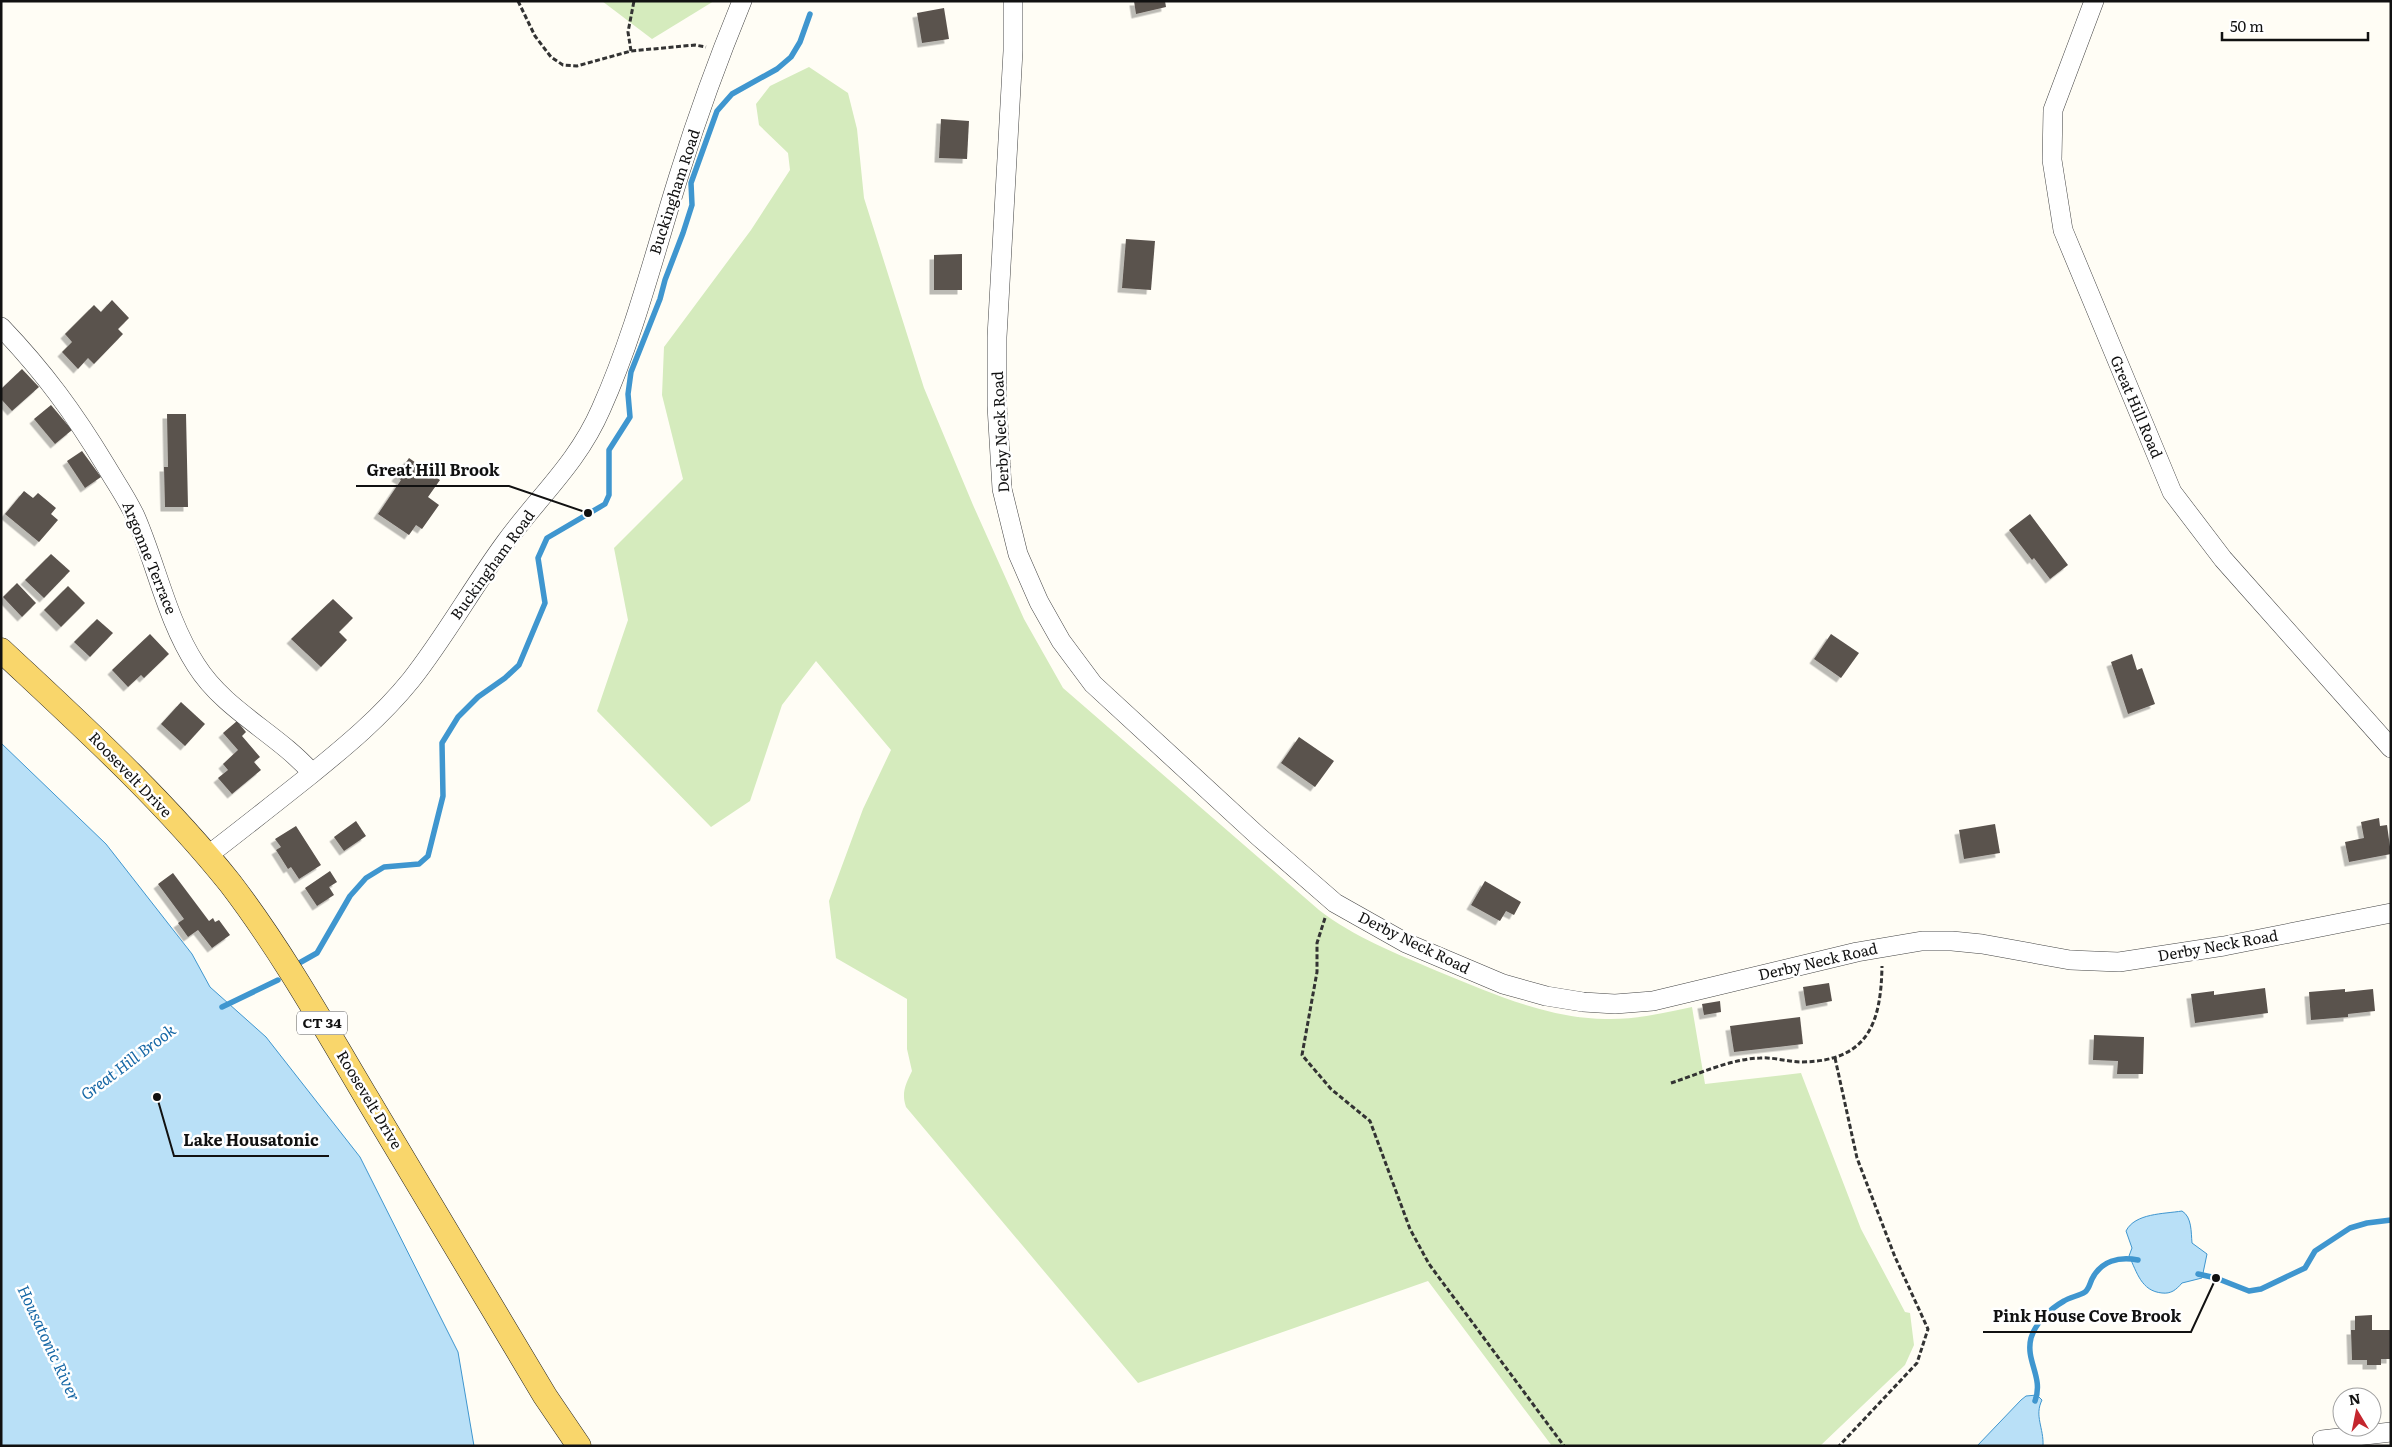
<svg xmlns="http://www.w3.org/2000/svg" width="2392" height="1447" viewBox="0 0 2392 1447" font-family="Literata,serif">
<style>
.green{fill:#d5ebbd}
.water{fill:#b9e0f7;stroke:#3f96cf}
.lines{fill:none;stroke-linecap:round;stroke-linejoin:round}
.stream{stroke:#3f96cf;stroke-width:5.5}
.building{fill:#5a524d;filter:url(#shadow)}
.minor-casing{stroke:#444;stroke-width:20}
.major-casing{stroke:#222;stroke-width:25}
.path{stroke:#333;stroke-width:3;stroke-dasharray:5 2.5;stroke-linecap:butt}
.minor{stroke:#fff;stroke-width:19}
.major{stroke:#f9d66b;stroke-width:24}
.labels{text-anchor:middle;stroke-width:5;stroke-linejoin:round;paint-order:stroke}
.shield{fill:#fff;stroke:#585858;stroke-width:1}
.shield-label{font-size:14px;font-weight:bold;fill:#111}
.street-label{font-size:15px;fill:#111;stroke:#fff}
.water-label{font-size:16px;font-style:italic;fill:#1768a6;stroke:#fff}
.leader{fill:none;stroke:#111;stroke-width:2}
.callout-dot{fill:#111;stroke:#fff;stroke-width:2}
.callout-label{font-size:16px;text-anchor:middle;font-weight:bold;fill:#111;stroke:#fff;stroke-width:5;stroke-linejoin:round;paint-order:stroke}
</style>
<defs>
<filter id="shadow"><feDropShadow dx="-4.5" dy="4.5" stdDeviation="0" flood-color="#0004"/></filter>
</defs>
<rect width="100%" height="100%" fill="#fffdf5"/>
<!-- green -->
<g class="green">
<polygon points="602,1 714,1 652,39"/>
<path d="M 809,67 L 848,93 L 857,129 L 864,198 L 924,388 L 973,505 L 1024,619 L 1063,688 L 1319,910 C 1354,937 1397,954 1437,971 C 1491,993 1546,1018 1605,1019 C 1635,1020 1663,1013 1692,1007 L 1705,1084 L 1801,1073 L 1861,1229 L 1905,1312 L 1910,1313 L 1914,1345 L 1905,1365 L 1820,1446 L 1552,1446 L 1428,1281 L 1138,1383 L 906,1107 C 901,1092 906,1084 912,1071 L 907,1049 L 907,999 L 836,958 L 829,901 L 863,809 L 891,750 L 816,661 L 782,705 L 750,801 L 711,827 L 597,711 L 628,620 L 614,548 L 683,479 L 662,395 L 664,347 L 751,230 L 790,170 L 788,153 L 759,125 L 756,104 L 770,86 Z"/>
</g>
<!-- water -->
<g class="water">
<polygon points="1,743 106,844 192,954 210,987 266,1037 360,1157 458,1352 474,1446 1,1446"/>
<path d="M 2182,1211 C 2192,1217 2191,1232 2192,1243 L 2207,1254 L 2202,1278 L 2182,1283 C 2176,1290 2171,1294 2162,1293 C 2141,1291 2137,1272 2129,1256 L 2132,1248 L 2126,1231 C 2135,1213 2164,1214 2182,1211 Z"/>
<path d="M 2037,1395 L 2042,1400 C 2034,1416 2044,1428 2043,1446 L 1977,1446 L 2021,1400 L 2026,1396 Z"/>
</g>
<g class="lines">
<!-- stream -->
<g class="stream">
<polyline points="301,962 317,953 350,896 366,878 384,867 419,864 428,856 443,796 442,743 458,717 478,697 505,678 519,665 545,603 538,558 547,538 605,504 609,495 609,450 630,417 628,394 631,372 660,299 665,280 683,233 692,205 691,183 717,111 732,94 777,69 791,57 800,42 810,14"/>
<polyline points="222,1007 278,980"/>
<polyline points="2198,1274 2216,1278 2249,1291 2261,1289 2305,1268 2315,1251 2350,1228 2367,1223 2391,1220"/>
<path d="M 2035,1401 C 2044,1377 2025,1361 2031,1338 C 2036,1322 2050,1309 2064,1301 C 2070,1297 2079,1296 2085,1292 C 2089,1289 2090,1283 2092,1279 C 2101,1261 2119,1256 2138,1260"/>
</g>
</g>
<!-- building -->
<g class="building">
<polygon points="1134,1 1165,1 1166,7 1136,14"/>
<polygon points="944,8 949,39 922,43 917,13"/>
<polygon points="941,119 969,121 967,159 939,158"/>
<polygon points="1126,239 1155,241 1151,290 1122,288"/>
<polygon points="962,254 962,290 934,290 934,255"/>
<polygon points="112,300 129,318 118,329 123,334 94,364 88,358 78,369 62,352 72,342 65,334 94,305 101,312"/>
<polygon points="22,369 39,387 12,411 1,399 1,389"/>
<polygon points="51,405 72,430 55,444 34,419"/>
<polygon points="167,414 186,414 188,507 165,507 164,467 168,467"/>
<polygon points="82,451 101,477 85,488 67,461"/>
<polygon points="409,458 440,480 428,497 439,505 422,529 416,525 409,535 378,514 401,480 396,477"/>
<polygon points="24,491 33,498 38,493 56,508 51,514 58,520 39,542 5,514"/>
<polygon points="2030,514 2068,565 2050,579 2034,558 2032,560 2009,530"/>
<polygon points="51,554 70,571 44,598 25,580"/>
<polygon points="17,583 36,603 22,617 3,597"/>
<polygon points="68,586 85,603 61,627 44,610"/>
<polygon points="333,599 353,618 339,632 347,640 321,667 291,639"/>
<polygon points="97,619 113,633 90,657 74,642"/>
<polygon points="150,634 169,654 144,678 141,675 128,687 112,670"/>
<polygon points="1831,634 1859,653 1841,678 1814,659"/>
<polygon points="2132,654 2137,670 2142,668 2155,704 2128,714 2111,662"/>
<polygon points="181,702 205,724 185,746 161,724"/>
<polygon points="237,721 246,732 242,736 260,757 254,762 261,770 232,794 218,778 228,770 223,764 238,750 223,733"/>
<polygon points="1299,737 1334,761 1315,787 1281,763"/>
<polygon points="2379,818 2380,826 2387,825 2391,854 2349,862 2345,842 2364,838 2361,822"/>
<polygon points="356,821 366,836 344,851 334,837"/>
<polygon points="1995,824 2000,853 1964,859 1959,830"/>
<polygon points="296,826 321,865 299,879 291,867 288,869 276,850 281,847 275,839"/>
<polygon points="330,871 337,882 329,887 334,895 317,906 305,888"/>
<polygon points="173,873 209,921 213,918 215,922 219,920 230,935 212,948 198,930 188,937 178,923 184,919 158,884"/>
<polygon points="1485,881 1521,902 1514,915 1506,911 1500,921 1471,905"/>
<polygon points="1829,983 1832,1001 1806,1006 1803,987"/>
<polygon points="2265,988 2268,1013 2195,1023 2191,994 2214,991 2214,995"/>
<polygon points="2345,989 2345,992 2373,989 2375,1011 2348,1014 2348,1017 2311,1020 2309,992"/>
<polygon points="1720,1001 1721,1012 1704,1015 1702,1004"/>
<polygon points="1800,1017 1803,1044 1734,1052 1730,1026"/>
<polygon points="2094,1035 2144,1037 2143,1074 2117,1074 2118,1061 2093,1060"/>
<polygon points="2372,1315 2372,1330 2391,1330 2391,1359 2381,1359 2381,1365 2367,1365 2367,1360 2352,1360 2351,1330 2355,1330 2355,1316"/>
</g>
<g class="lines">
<defs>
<g id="minor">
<polyline points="1013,1 1013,51 997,337 997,406 1002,489 1018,554 1039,602 1061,641 1093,684 1258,836 1335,903 1406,943 1503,984 1546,996 1583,1002 1615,1004 1653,1001 1857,952 1922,941 1952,941 1982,944 2070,960 2119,962 2224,946 2391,913"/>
<polyline points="2094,1 2053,110 2052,160 2063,230 2172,492 2223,559 2391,748"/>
<path d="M 1,327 C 44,372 74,413 106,466 C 116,483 128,500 136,518 C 157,567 167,620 196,665 C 225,711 277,733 312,773"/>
<path d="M 207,856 C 241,830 275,803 309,776 C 346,746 381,717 411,680 C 445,637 472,588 505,543 C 539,496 577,464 601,409 C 635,333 655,251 680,172 C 698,114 719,57 742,1"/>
<polyline points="2322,1440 2391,1432"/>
</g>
<path id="major" d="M 1,650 C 80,724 162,798 230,883 C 282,951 324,1026 368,1100 C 427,1198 486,1297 545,1396 L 579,1446"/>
</defs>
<!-- minor casing -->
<use href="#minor" class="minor-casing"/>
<!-- major casing -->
<use href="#major" class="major-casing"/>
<!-- path -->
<g class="path">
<polyline points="518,1 535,36 551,57 563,65 577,66 631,51 695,45 706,47"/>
<polyline points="631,51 628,32 634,1"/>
<polyline points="1325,918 1317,943 1317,972 1302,1055 1331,1089 1370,1121 1410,1229 1429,1264 1564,1446"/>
<polyline points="1835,1058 1857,1158 1895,1257 1928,1329 1917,1363 1839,1446"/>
<path d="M 1671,1083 C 1699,1074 1730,1059 1760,1058 C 1774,1057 1788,1062 1802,1062 C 1867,1061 1881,1025 1882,966"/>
</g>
<!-- minor -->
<use href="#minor" class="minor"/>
<!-- major -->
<use href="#major" class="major"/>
</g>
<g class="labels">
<!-- shield labels -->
<rect class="shield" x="297" y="1011.5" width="50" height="23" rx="4"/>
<g class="shield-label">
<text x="322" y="1028">CT 34</text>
</g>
<!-- street labels -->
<g class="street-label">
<text transform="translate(675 192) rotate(-72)" y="5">Buckingham Road</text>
<text transform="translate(2136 407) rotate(67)" y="5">Great Hill Road</text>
<text transform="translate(1001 432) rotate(-93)" y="5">Derby Neck Road</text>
<text transform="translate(149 558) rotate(68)" y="5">Argonne Terrace</text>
<text transform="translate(493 565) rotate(-54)" y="5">Buckingham Road</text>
<text transform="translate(130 775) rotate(46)" y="5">Roosevelt Drive</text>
<text transform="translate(1414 943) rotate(26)" y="5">Derby Neck Road</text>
<text transform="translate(2218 946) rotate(-10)" y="5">Derby Neck Road</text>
<text transform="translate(1818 962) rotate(-13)" y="5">Derby Neck Road</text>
<text transform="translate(369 1100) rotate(59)" y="5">Roosevelt Drive</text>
</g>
<!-- water labels -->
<g class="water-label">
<text transform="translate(128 1062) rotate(-37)" y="6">Great Hill Brook</text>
<text transform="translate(49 1343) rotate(65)" y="6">Housatonic River</text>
</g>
</g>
<!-- callouts -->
<path class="leader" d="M588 513L509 486H356M157 1097L174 1156H329M2216 1278L2191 1332H1983"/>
<g class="callout-dot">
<circle cx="588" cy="513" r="5"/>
<circle cx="157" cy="1097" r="5"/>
<circle cx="2216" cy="1278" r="5"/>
</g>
<g class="callout-label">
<text x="433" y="476">Great Hill Brook</text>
<text x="251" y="1146">Lake Housatonic</text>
<text x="2087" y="1322">Pink House Cove Brook</text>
</g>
<!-- border -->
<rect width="2392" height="1447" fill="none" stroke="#111111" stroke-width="5"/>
<!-- north arrow -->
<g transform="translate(2357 1412) rotate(350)"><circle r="24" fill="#ffffff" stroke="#a0a0a0"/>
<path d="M0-4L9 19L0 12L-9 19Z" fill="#c4262e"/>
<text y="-8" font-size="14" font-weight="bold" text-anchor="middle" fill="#111111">N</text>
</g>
<!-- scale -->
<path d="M2222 32v8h146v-8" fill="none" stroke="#111111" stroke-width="2.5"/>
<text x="2230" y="32" font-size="15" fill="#111111" stroke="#ffffff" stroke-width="4" paint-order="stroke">50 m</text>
</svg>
